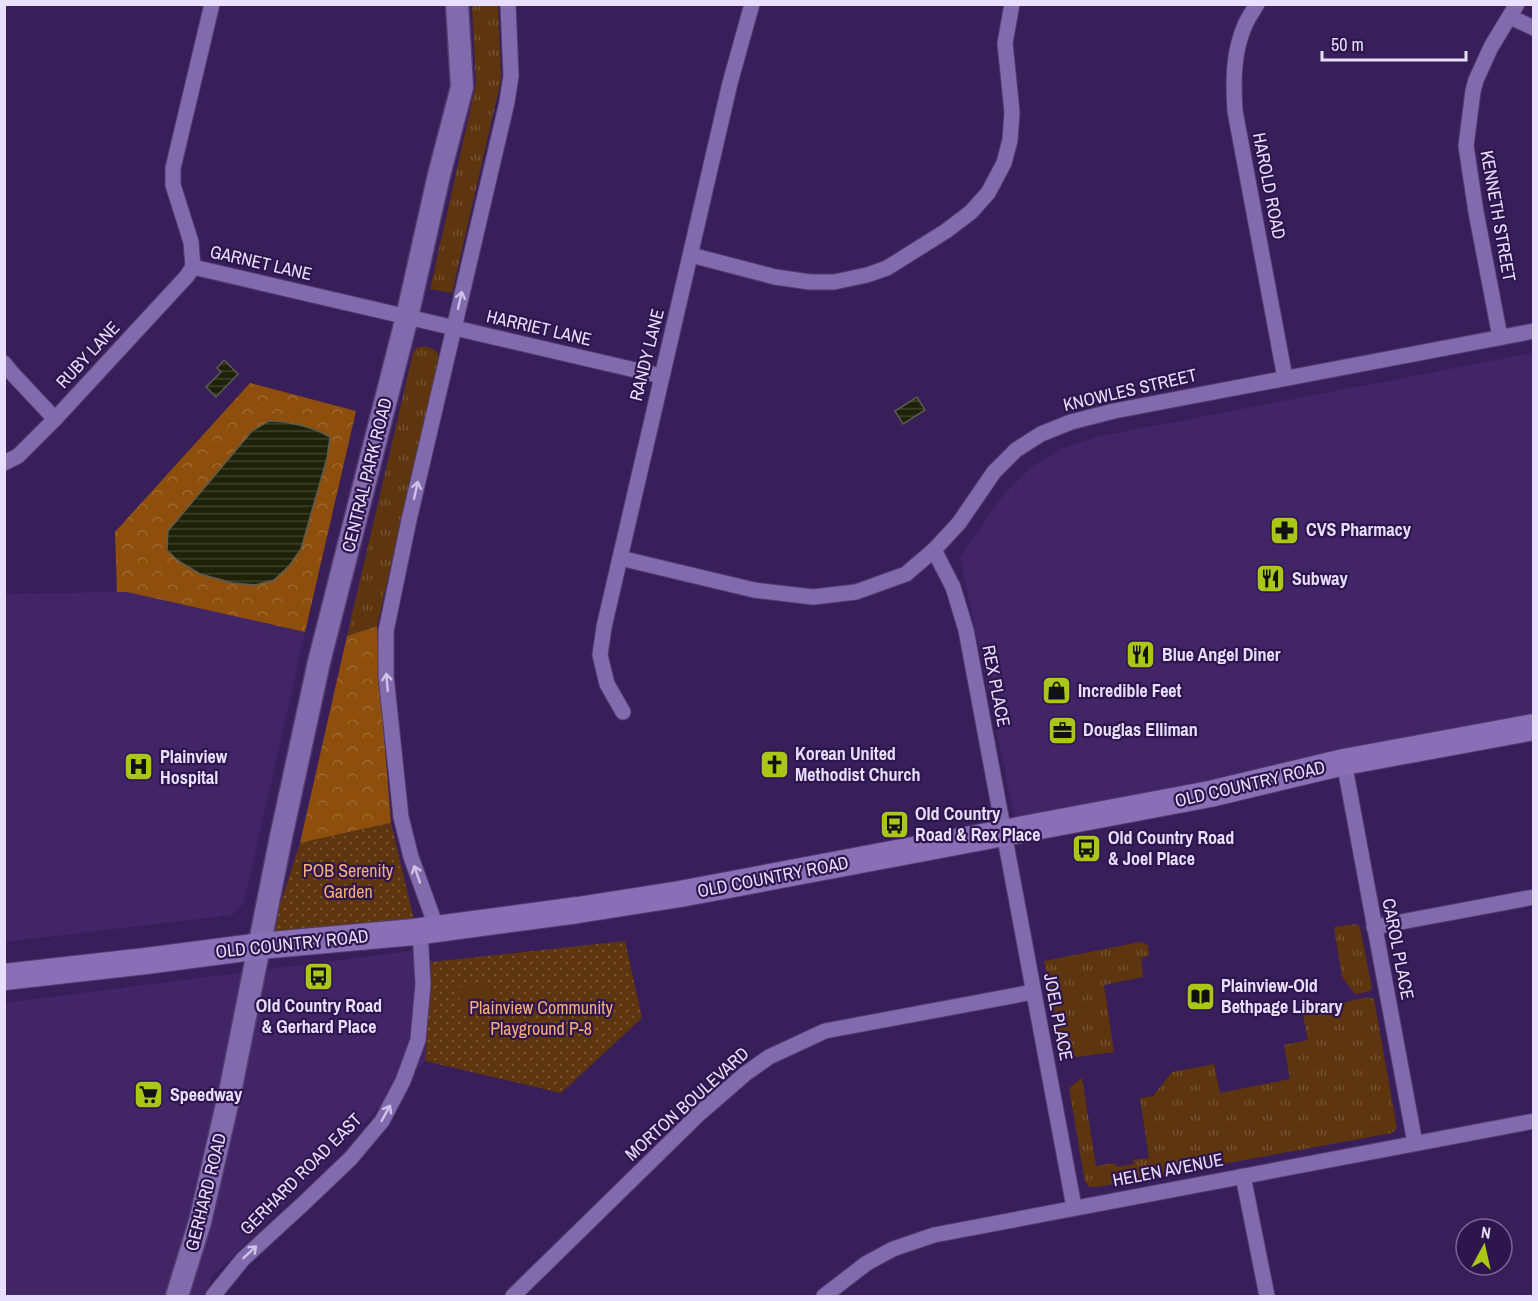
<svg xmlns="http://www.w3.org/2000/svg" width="1538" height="1301" viewBox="0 0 1538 1301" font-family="'Archivo Narrow',sans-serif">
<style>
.built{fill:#412567}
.grass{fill:url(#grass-tufts)}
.forest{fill:url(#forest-crowns);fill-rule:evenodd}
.park{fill:url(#park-dots)}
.garden{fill:#5d350e}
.water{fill:url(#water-rules);stroke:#5a5b51;stroke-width:1.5}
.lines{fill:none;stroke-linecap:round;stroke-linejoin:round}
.street-casing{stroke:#543c6f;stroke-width:17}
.secondary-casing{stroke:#543c6f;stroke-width:25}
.primary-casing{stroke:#543c6f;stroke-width:28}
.street{stroke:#826bac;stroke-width:15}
.secondary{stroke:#826bac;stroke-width:22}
.primary{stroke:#896fb6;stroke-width:26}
.oneway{stroke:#cec2e8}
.labels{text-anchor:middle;stroke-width:4.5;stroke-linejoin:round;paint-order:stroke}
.street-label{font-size:18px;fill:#e8dffc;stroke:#2e154e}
.poi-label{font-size:18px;font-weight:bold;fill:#e8dffc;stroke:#2e154e;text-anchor:start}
.park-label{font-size:18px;fill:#f6af74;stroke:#2e154e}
</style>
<defs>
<pattern id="grass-tufts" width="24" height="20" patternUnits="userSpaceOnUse" patternTransform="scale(1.5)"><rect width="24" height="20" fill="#5d350e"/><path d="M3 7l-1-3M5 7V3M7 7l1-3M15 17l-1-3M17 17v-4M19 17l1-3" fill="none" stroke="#745232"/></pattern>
<pattern id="forest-crowns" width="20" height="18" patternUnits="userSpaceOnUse" patternTransform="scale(1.5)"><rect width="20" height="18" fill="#8e4f0c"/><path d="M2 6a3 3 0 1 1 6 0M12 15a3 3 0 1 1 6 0" fill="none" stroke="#9e6830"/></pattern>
<pattern id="park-dots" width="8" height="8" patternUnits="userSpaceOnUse" patternTransform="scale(1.5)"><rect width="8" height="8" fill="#5d350e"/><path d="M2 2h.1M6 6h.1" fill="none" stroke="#745232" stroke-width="1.8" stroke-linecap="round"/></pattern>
<pattern id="water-rules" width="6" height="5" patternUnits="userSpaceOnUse" patternTransform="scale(1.5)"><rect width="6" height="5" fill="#1d2208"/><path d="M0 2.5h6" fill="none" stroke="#3e422d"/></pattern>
</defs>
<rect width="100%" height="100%" fill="#381f5a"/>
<!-- built -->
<g class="built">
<polygon points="1533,353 1533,722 1016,824 960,557 1004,494 1031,467 1063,448 1096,437"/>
<polygon points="117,592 127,592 305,632 244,903 232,915 5,942 4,594"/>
<polygon points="426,949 431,962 425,1061 211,1278 206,1296 5,1296 4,1003"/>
</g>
<!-- grass -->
<g class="grass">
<polygon points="472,5 498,5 501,80 452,293 430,289 476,84"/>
<path d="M 422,346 C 431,348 436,348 439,357 L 377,626 L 347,636 L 413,353 L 416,348 Z"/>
<polygon points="1356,924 1360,927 1372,988 1368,992 1355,994 1342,977 1334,927"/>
<polygon points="1140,942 1148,945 1149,956 1141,958 1143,977 1104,985 1114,1052 1077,1057 1061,1051 1044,961"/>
<polygon points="1368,997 1374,999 1397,1128 1392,1133 1097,1187 1090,1187 1085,1182 1069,1088 1082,1078 1096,1166 1115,1163 1116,1167 1134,1164 1133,1160 1149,1158 1140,1098 1153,1096 1172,1072 1214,1064 1220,1093 1290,1079 1284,1045 1308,1040 1300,999 1313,1009"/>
</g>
<!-- forest -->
<g class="forest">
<path d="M 250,383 L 356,411 L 305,632 L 127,592 L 117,592 L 115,532 ZM 269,421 C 291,422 311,426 330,437 L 327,458 L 301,548 L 274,580 L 255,585 L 233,583 L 200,574 L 177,560 Z"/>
<polygon points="377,626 379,673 391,823 300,843 347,636"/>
</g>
<!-- park -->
<g class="park">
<polygon points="391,823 415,924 269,938 300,843"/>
<polygon points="625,941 642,1018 561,1093 425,1061 431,962"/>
</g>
<!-- garden -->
<polygon class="garden" points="491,982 496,1011 462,1016 458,987"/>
<!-- water -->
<g class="water">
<polygon points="224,360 238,374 216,397 206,387 221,372 217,368"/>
<polygon points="917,397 925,410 903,424 895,411"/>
<path d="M 269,421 C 291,422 311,426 330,437 L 327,458 L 301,549 L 289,566 L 274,580 L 255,585 L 233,583 L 200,574 L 177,560 L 167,550 L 168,531 L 252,431 Z"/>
</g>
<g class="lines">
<defs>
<g id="street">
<path d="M 1257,4 C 1253,11 1248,18 1245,25 C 1233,52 1233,82 1235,111 L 1285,378"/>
<polyline points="1510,17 1534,28"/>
<polyline points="691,255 775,277 810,282 834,282 867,275 887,268 946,231 971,212 988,193 1004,163 1010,140 1012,112 1005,43 1012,4"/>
<polyline points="193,267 661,376"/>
<polyline points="193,267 191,242 173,185 173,168 212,4"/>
<polyline points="1500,337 1476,212 1466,146 1473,91 1476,80 1491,47 1517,4"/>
<polyline points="4,363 11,372 55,419"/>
<polyline points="4,463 18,456 55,419 187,276 193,267"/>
<polyline points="934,550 953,587 966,630 1074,1207"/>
<polyline points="620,558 754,590 813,597 856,592 906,574 934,550 959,523 994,472 1016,450 1041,434 1071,422 1114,411 1534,331"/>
<polyline points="623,712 607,684 600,655 604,627 730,83 752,4"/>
<polyline points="1344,762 1415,1143"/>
<polyline points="1374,927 1534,897"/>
<polyline points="437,929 411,857 401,817 386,676 386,631 409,520 507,102 511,76 508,4"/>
<polyline points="1243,1176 1267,1296"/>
<polyline points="213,1296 243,1259 304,1203 351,1158 382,1121 403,1081 418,1040 423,984 420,931"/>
<polyline points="513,1296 700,1113 745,1074 769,1057 825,1031 1033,992"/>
<polyline points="824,1296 867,1263 893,1249 934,1235 1534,1121"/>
</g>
<polyline id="secondary" points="177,1296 200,1222 231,1087 281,837 319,662 407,317 439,175 462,87 457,4"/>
<polyline id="primary" points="4,977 146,961 260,946 414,932 578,910 680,894 1210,794 1344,762 1534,727"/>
</defs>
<!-- street casing -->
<use href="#street" class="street-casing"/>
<!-- secondary casing -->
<use href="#secondary" class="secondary-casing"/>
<!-- primary casing -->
<use href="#primary" class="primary-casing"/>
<!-- street -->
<use href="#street" class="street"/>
<!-- secondary -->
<use href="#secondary" class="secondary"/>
<!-- primary -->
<use href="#primary" class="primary"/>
</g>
<!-- one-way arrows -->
<defs><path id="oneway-shaft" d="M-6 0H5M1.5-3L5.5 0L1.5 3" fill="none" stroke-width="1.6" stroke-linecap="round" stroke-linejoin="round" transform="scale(1.5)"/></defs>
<g class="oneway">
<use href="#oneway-shaft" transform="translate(460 300) rotate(-77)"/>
<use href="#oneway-shaft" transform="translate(416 490) rotate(-77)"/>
<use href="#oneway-shaft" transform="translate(387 682) rotate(-95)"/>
<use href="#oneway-shaft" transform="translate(417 874) rotate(-109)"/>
<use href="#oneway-shaft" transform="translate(386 1113) rotate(-61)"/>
<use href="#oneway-shaft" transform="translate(250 1252) rotate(-43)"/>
</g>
<!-- icons -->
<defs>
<symbol id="pharmacy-square" viewBox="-11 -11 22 22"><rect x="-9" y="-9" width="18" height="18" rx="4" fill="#aac717" stroke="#2e154e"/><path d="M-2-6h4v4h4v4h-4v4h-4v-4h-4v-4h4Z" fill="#111"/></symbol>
<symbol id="restaurant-square" viewBox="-11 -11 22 22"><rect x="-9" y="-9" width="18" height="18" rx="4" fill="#aac717" stroke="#2e154e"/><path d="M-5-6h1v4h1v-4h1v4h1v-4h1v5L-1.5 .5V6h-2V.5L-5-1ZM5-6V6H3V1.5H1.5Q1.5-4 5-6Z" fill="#111"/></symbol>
<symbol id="shop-square" viewBox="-11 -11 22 22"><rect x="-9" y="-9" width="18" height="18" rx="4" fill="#aac717" stroke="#2e154e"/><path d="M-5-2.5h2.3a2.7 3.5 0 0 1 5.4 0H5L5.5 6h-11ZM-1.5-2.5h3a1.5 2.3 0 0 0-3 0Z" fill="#111"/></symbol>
<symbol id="office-square" viewBox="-11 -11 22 22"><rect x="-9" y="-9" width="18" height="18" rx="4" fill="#aac717" stroke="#2e154e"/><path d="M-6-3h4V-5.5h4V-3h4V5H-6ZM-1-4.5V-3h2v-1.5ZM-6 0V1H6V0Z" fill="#111"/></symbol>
<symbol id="church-square" viewBox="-11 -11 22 22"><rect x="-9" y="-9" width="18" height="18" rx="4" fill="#aac717" stroke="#2e154e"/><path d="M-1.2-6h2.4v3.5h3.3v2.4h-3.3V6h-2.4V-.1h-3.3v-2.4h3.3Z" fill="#111"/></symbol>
<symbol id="hospital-square" viewBox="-11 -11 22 22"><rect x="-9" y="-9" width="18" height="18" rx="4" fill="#aac717" stroke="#2e154e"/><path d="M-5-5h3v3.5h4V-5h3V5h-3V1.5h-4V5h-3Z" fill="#111"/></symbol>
<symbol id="bus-square" viewBox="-11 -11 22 22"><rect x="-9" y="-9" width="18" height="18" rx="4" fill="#aac717" stroke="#2e154e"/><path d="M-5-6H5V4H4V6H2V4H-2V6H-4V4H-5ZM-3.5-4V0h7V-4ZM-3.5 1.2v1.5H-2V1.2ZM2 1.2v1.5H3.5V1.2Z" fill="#111"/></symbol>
<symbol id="library-square" viewBox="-11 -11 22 22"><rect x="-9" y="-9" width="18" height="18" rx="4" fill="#aac717" stroke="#2e154e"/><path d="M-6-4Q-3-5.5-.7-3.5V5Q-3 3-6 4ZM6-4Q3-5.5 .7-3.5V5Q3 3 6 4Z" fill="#111"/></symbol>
<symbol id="supermarket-square" viewBox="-11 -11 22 22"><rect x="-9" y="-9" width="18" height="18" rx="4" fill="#aac717" stroke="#2e154e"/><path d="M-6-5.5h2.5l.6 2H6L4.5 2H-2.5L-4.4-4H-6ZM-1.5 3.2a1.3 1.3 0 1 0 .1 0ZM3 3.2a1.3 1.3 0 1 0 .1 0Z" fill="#111"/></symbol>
</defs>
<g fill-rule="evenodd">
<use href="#pharmacy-square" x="1268" y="514" width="33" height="33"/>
<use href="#restaurant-square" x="1254" y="562" width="33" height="33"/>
<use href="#restaurant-square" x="1124" y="638" width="33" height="33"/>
<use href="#shop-square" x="1040" y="674" width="33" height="33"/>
<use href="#office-square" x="1046" y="714" width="33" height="33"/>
<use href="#church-square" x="758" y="748" width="33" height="33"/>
<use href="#hospital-square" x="122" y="750" width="33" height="33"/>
<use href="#bus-square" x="878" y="808" width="33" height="33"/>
<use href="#bus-square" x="1070" y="832" width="33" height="33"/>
<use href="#bus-square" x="302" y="960" width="33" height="33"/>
<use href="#library-square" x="1184" y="980" width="33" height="33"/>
<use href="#supermarket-square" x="132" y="1078" width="33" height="33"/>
</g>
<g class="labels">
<!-- street labels -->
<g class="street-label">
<text transform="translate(1269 186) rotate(79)" y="6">HAROLD ROAD</text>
<text transform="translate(1498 216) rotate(80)" y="6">KENNETH STREET</text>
<text transform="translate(261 263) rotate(13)" y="6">GARNET LANE</text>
<text transform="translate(539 328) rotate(13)" y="6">HARRIET LANE</text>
<text transform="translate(88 355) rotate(-47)" y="6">RUBY LANE</text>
<text transform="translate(647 355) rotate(-76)" y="6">RANDY LANE</text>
<text transform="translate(1130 390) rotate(-13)" y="6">KNOWLES STREET</text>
<text transform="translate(367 475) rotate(-76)" y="6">CENTRAL PARK ROAD</text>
<text transform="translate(996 686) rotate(79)" y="6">REX PLACE</text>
<text transform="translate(1250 784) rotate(-13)" y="6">OLD COUNTRY ROAD</text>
<text transform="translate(773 877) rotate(-11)" y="6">OLD COUNTRY ROAD</text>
<text transform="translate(292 944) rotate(-6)" y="6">OLD COUNTRY ROAD</text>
<text transform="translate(1398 949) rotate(79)" y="6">CAROL PLACE</text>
<text transform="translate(1058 1017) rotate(79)" y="6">JOEL PLACE</text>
<text transform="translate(687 1104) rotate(-42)" y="6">MORTON BOULEVARD</text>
<text transform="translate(1168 1170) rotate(-11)" y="6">HELEN AVENUE</text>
<text transform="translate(301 1174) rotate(-45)" y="6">GERHARD ROAD EAST</text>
<text transform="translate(206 1192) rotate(-76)" y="6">GERHARD ROAD</text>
</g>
<!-- poi labels -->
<g class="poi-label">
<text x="1306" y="536">CVS Pharmacy</text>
<text x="1292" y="585">Subway</text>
<text x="1162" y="661">Blue Angel Diner</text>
<text x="1078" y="697">Incredible Feet</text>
<text x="1083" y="736">Douglas Elliman</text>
<text x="795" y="760">Korean United<tspan x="795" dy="21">Methodist Church</tspan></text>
<text x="160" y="763">Plainview<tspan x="160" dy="21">Hospital</tspan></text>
<text x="915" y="820">Old Country<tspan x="915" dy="21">Road &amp; Rex Place</tspan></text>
<text x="1108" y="844">Old Country Road<tspan x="1108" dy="21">&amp; Joel Place</tspan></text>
<text x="1221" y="992">Plainview-Old<tspan x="1221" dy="21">Bethpage Library</tspan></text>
<text x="319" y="1012" text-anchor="middle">Old Country Road<tspan x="319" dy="21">&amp; Gerhard Place</tspan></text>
<text x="170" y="1101">Speedway</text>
</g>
<!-- park labels -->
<g class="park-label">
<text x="348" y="877">POB Serenity<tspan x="348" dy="21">Garden</tspan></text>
<text x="541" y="1014">Plainview Community<tspan x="541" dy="21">Playground P-8</tspan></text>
</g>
</g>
<!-- border -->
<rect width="1538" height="1301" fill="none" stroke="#e8dffc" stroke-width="12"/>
<!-- north arrow -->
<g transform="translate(1484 1247) rotate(8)"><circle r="28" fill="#2e154e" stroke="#786694" stroke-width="1.5"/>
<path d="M0-4.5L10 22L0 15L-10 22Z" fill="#aac717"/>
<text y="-9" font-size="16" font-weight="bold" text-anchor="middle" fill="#e8dffc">N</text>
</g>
<!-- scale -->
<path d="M1322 51v9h144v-9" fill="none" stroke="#e8dffc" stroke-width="3"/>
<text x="1331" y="51" font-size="18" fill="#e8dffc" stroke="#2e154e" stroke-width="4.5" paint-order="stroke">50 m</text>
</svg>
